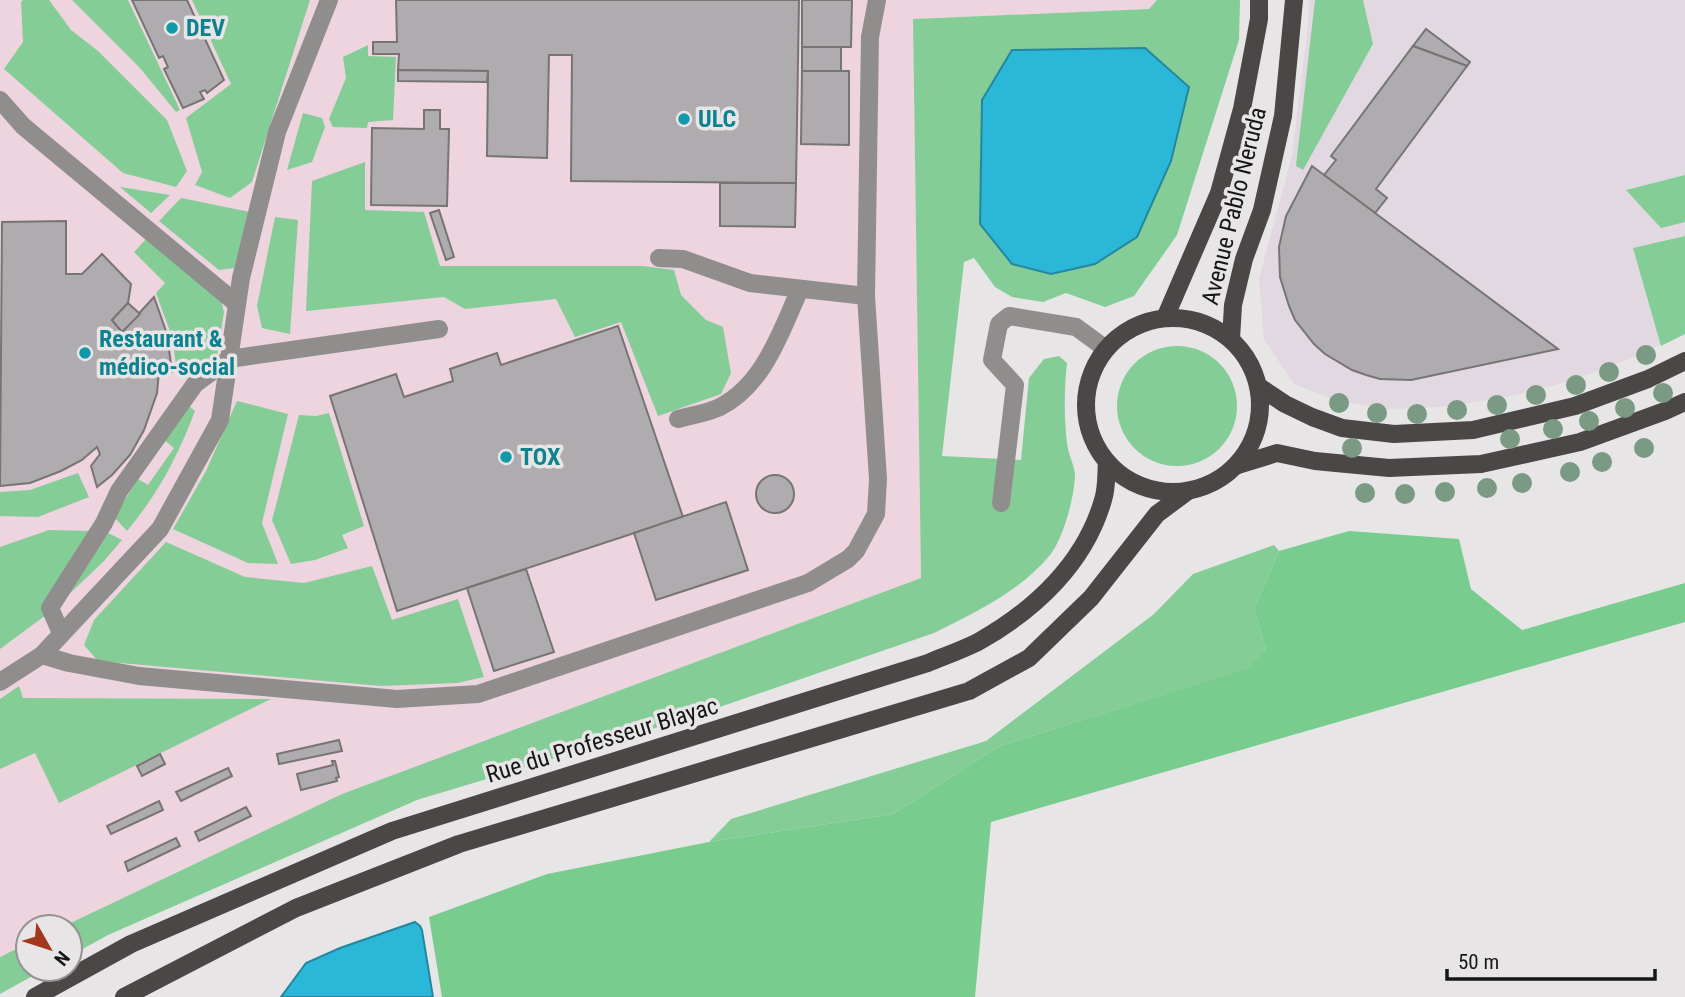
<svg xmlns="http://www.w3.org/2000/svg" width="1685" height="997" viewBox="0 0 1685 997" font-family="'Roboto Condensed',sans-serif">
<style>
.built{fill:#e2d8e1}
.industrial{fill:#edd4de}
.green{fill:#85cd97}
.forest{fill:#78cc8e}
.water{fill:#2ab7d8;stroke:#24879e;stroke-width:2}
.building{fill:#afacaf;stroke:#777476;stroke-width:2}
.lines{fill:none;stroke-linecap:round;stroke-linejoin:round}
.minor{stroke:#8f8e8d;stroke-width:18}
.major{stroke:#4a4746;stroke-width:18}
.tree{fill:#7a9a84}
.culture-dot{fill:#0f9aa8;stroke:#e8e5e7;stroke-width:2.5}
.labels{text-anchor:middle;stroke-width:7;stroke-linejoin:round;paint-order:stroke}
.culture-label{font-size:24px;font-weight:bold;fill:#0d838f;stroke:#e8e5e7;text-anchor:start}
.street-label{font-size:24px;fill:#171617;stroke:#e8e5e7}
</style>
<rect width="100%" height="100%" fill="#e8e5e7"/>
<!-- built -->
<polygon class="built" points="1309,0 1685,0 1685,334 1621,362 1570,381 1511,396 1443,407 1384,409 1335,400 1294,384 1264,339 1259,279 1292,155 1308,25"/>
<!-- industrial -->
<polygon class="industrial" points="0,0 1157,0 1149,9 913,19 921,578 342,794 62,927 28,927 28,943 0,957"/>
<!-- green -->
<g class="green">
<polygon points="23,0 49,0 71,30 98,51 167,120 187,171 176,187 123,173 4,69 23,42 21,2"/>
<polygon points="72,0 128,0 180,110 176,112 140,68"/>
<polygon points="192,0 310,0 252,182 230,198 195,185 202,172 186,118 231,84"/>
<path d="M 1157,0 L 1240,0 L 1239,40 L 1177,235 L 1134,296 L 1105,307 L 1066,293 L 1043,302 L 1012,297 L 995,287 L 974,258 L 964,262 L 942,456 L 1021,460 L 1029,378 L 1044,359 L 1059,356 L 1067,363 C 1064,389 1064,417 1067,443 C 1068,454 1074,464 1075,474 C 1075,496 1063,539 1050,555 C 1021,591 974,613 934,633 L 682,720 L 417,800 L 108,935 L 70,956 L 70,927 L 62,927 L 342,794 L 921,578 L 913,19 L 1149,9 Z"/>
<polygon points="1315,0 1363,0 1373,44 1303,170 1296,166"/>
<polygon points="368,45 368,56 396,57 393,120 368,122 367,128 333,127 329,119 346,78 343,57"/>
<polygon points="303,113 322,118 325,127 312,162 287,170"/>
<polygon points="365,162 365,210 424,212 440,266 643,266 674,270 681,295 706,320 723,327 731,373 721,394 658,416 621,322 575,337 556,299 465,309 444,297 306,311 312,181"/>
<polygon points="1685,175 1685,222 1661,228 1626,190"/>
<polygon points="120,187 170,195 151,213"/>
<polygon points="181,198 250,212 234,268 219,270 159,221"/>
<polygon points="275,217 298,220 290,334 262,328 257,306"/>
<polygon points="1685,236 1685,334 1661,346 1633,248"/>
<polygon points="147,238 220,297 224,312 217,356 196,370 177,371 172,337 156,293 165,283 134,252"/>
<circle cx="1177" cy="406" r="60"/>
<polygon points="237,401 288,414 262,523 278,564 248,563 173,529 206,471"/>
<path d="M 189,406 L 195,411 C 178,456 158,494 127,531 L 114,517 L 138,479 L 148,485 L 174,448 L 163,439 Z"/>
<polygon points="329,413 364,526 342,535 348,548 315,560 291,564 272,520 276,505 299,415 316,416"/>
<polygon points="78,473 89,497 38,517 0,516 0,492 30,490"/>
<polygon points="49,530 94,531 46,615 0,649 0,547"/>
<polygon points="106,532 122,540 103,562 65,598"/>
<polygon points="166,542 245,577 304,583 372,566 392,620 458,599 484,677 457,683 381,686 98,661 84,645 94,620"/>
<polygon points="1274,545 1279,551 1254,609 1266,649 1249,668 1000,746 893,814 709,842 731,819 986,741 1154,614 1193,574"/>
<polygon points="19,686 23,698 271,699 59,803 35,753 0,769 0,699"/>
<polygon points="28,943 28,969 45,969 0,994 0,957"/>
</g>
<!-- forest -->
<polygon class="forest" points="1349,531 1459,539 1471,589 1522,630 1685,583 1685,622 991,822 975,997 442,997 429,917 547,874 709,842 893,814 1000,746 1248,668 1266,649 1254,609 1279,551"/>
<!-- water -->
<g class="water">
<polygon points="1145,48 1189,87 1171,161 1137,237 1095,264 1051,274 1012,264 980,224 982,100 1012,50"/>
<polygon points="415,922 420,926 422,930 433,997 281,997 306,963 340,948"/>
</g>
<!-- building -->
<g class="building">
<polygon points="132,0 187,0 224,80 207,93 205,90 200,92 204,99 183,108 164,69 168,67 163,56 159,58"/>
<polygon points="396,0 799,0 796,183 571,181 572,55 549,55 547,158 487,156 488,71 398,70 399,54 373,54 373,42 397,42"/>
<polygon points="802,0 852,0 851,47 802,47"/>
<polygon points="1426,29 1470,62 1467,66 1413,46"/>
<polygon points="1413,46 1467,66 1376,189 1387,198 1375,213 1324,175 1336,160 1331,156"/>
<rect x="802" y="47" width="39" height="24"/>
<polygon points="398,70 488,71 487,82 398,81"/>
<polygon points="802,71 849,71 849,145 801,144"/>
<polygon points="424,110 440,110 440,129 449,129 447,206 371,205 372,128 424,129"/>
<polygon points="1312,166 1375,213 1558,349 1411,380 1380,379 1366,375 1352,370 1325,354 1314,344 1295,320 1289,306 1280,277 1279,247 1286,216"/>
<polygon points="720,183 796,183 795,227 720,226"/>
<polygon points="439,210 454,257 446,260 430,213"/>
<polygon points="66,221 66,274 82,274 102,254 131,284 128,303 112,320 122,332 154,297 167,334 172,372 159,372 157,393 144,430 130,455 112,475 97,487 91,466 100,454 97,447 82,460 61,471 30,483 0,486 2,222"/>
<polygon points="128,303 140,314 122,332 112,320"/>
<polygon points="618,326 683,517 397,611 330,396 396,374 404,397 453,381 450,369 497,353 501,365"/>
<circle cx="775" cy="494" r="19"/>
<polygon points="726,502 748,570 656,600 634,533"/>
<polygon points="526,569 554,652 494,671 467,588"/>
<polygon points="339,740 342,751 279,764 277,754"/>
<polygon points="160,754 165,764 142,776 137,766"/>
<polygon points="332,761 335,761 339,777 336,778 337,781 301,790 297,774 333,765"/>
<polygon points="228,768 232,776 181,801 176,792"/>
<polygon points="159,801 163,810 111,834 107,826"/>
<polygon points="246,807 251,816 199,841 195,832"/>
<polygon points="176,838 180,846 128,871 125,862"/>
</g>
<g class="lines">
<!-- minor -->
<g class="minor">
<polyline points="0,100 23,126 237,304"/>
<polyline points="659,258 683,259 750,283 866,296"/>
<path d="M 678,419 C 692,415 708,413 720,407 C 764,385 781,331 800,289"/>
<polyline points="1001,503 1015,385 992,360 999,324 1009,316 1076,327 1106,349"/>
<polyline points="61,633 50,608 104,523 119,491 195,384 229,359 439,329"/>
<polyline points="42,655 160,529 220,420 241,278 277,132 329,0"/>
<polyline points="0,682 42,655 69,663 139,676 397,699 478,694 808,583 848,559 856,551 876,514 878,479 866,296 870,37 877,0"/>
</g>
<!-- major -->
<g class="major">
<polyline points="1165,318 1219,193 1242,109 1259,19 1259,0"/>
<circle cx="1173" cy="405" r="87"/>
<polyline points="1231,339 1233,305 1244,259 1262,210 1283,116 1294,0"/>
<polyline points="1258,386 1285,404 1312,417 1342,428 1394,434 1473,430 1575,406 1648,379 1685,361"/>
<polyline points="1235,466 1277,453 1315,461 1389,468 1481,464 1580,442 1665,411 1685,402"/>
<path d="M 35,997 L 131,944 L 392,831 L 928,663 C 945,656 962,650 978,642 C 1035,610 1085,563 1103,500 C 1107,488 1106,474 1107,462"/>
<polyline points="124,997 296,908 459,844 969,691 1029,658 1091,598 1157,514 1188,491"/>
</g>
</g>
<!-- trees -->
<g class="tree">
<circle cx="1646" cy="355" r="10"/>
<circle cx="1609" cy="372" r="10"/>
<circle cx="1576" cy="385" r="10"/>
<circle cx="1663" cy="393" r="10"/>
<circle cx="1536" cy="395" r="10"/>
<circle cx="1339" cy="403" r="10"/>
<circle cx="1497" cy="405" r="10"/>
<circle cx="1625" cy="408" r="10"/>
<circle cx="1457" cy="410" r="10"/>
<circle cx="1377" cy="413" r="10"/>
<circle cx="1417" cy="414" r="10"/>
<circle cx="1589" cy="421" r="10"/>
<circle cx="1553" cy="429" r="10"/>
<circle cx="1510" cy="439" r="10"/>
<circle cx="1352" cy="448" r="10"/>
<circle cx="1644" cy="448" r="10"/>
<circle cx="1602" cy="462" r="10"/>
<circle cx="1570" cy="472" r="10"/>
<circle cx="1522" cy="483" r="10"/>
<circle cx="1487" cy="488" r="10"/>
<circle cx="1445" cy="492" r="10"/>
<circle cx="1365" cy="493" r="10"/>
<circle cx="1405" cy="494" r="10"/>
</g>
<!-- markers -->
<g class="culture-dot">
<circle cx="172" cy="28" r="7"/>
<circle cx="684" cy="119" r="7"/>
<circle cx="85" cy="353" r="7"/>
<circle cx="506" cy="457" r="7"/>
</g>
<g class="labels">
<!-- culture labels -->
<g class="culture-label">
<text x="186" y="36">DEV</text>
<text x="698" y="127">ULC</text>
<text x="99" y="347">Restaurant &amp;<tspan x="99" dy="28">médico-social</tspan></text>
<text x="520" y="465">TOX</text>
</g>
<!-- street labels -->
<g class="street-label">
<text transform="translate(1234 206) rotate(-76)" y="8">Avenue Pablo Neruda</text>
<text transform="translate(602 740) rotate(-17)" y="8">Rue du Professeur Blayac</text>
</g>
</g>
<!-- north arrow -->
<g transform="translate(49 948) rotate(129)"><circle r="33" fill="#e8e5e7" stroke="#949294" stroke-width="2"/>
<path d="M0-5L12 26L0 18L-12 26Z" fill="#a2391e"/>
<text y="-10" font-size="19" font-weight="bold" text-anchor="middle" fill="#171617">N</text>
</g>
<!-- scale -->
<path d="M1447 969v10h208v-10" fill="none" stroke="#171617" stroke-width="3.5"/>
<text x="1458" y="969" font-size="21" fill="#171617" stroke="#e8e5e7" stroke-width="5" paint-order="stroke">50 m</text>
</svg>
